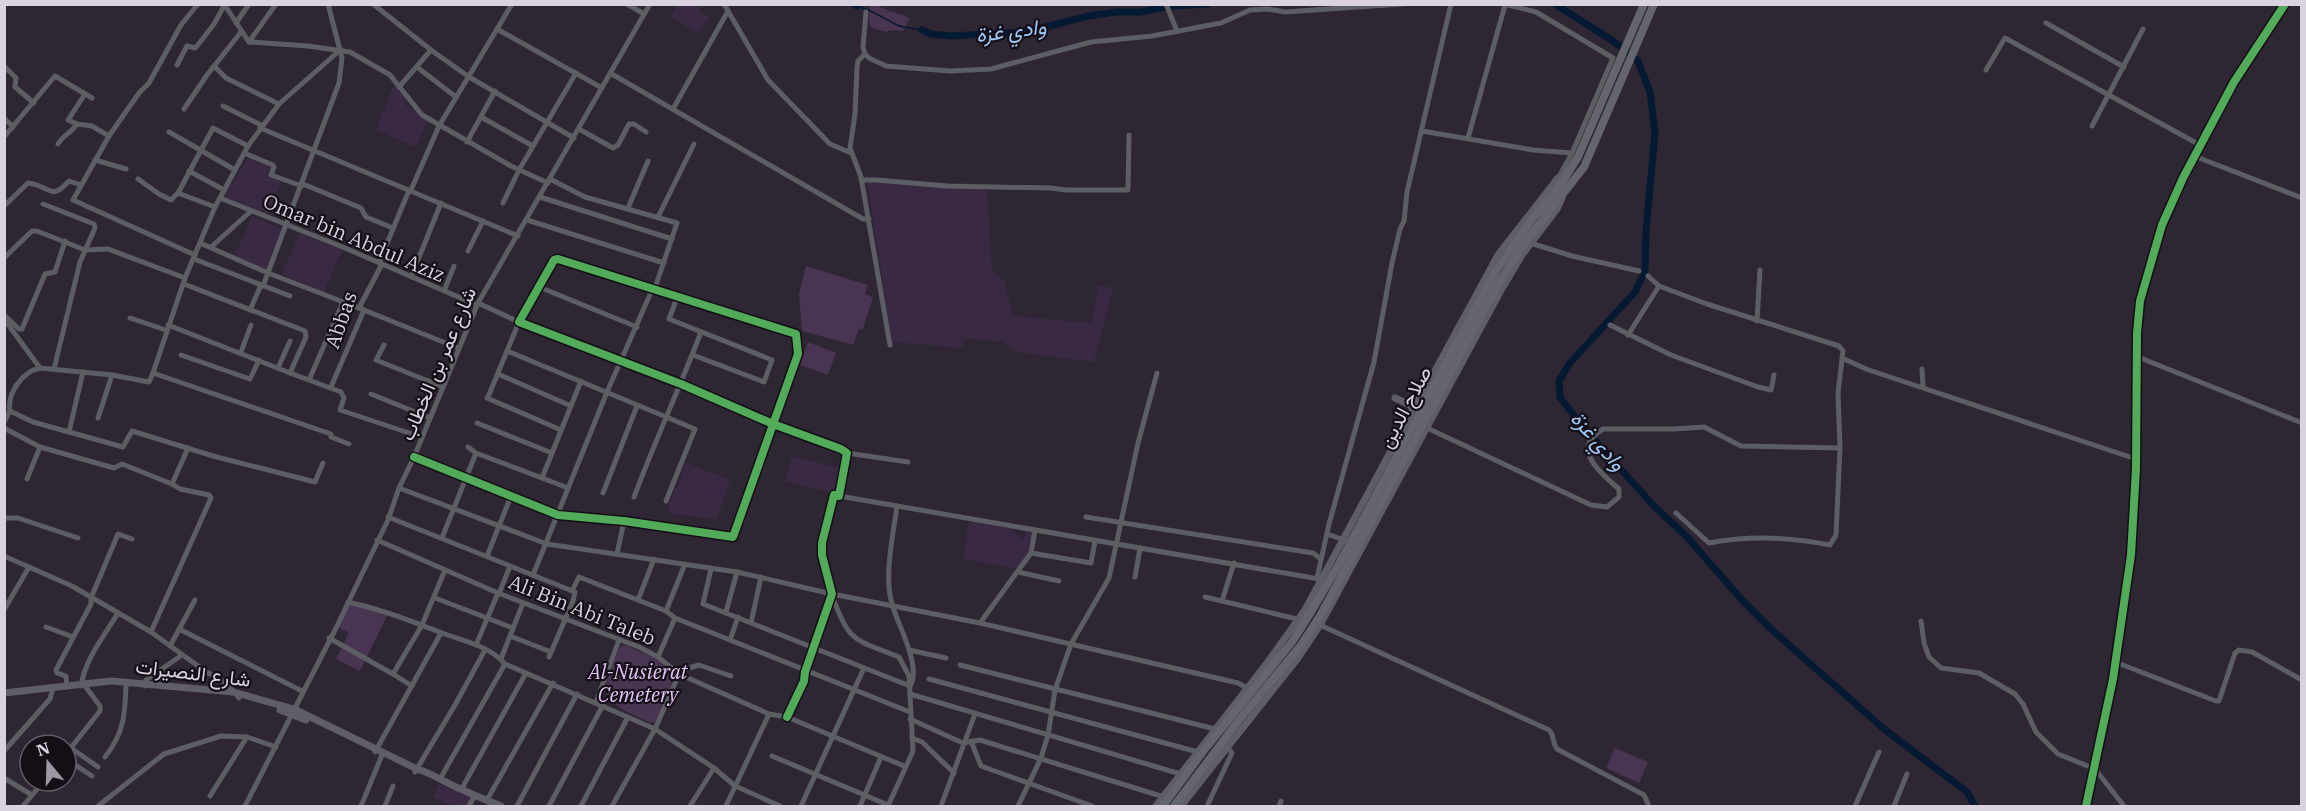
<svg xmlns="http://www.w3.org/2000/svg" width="2306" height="811" viewBox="0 0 2306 811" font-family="'IBM Plex Serif',Vazirmatn,serif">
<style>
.built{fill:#392942}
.green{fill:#493452}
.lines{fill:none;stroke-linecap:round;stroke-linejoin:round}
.stream{stroke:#041a33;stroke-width:1.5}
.river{stroke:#041a33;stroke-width:7}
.minor{stroke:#5d5e63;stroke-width:5}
.major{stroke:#5f5e66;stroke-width:7}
.highway{stroke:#65656e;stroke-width:8}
.cycleway-casing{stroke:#140e17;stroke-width:11}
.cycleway{stroke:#51ab58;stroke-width:8}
.labels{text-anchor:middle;stroke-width:4.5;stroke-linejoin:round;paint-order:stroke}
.street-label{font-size:20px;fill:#dbd2df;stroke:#140e17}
.park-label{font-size:20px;font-style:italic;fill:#e6c3f7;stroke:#140e17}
.water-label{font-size:21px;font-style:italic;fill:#9dc7f5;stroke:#140e17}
</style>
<rect width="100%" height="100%" fill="#2e2632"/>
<!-- built -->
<g class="built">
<polygon points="703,4 699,12 709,17 698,33 670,17 677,5"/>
<polygon points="394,84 407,100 404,104 428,121 415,147 376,130"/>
<polygon points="248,157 271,166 266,176 282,182 268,215 223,197 229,183 233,184"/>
<polygon points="867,181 987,190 992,267 994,273 1005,282 1013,316 1092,323 1098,285 1113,288 1094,362 1016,352 1002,342 964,338 962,348 892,342"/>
<polygon points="252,216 284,230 268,271 234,257"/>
<polygon points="300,233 342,250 324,292 282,274"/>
<polygon points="792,456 840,468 834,493 785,481"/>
<polygon points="685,462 730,480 717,519 673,514 669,512 669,501 671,500 675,488 678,487"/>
<polygon points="969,521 1011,528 1023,541 1027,529 1034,530 1030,551 1019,569 963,559"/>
<polygon points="439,784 471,798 466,806 453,806 433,797"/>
</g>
<!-- green -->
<g class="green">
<polygon points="870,5 878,5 882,8 910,18 903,31 889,30 887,32 872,28 869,22"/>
<polygon points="806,266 868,285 865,294 873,297 863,329 859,329 853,345 802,331 799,294"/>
<polygon points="808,342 836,353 828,375 800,365"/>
<polygon points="351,603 389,612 360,671 336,659 349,633 338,627"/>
<path d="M 626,645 L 656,659 L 671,671 L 671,687 L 655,722 L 651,723 C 601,700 597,699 620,647 Z"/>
<polygon points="1615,748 1648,762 1639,783 1606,768"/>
</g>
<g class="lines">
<!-- stream -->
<path class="stream" d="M 857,6 C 872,10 883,18 897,25 C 905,28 914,28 922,30"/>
<!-- river -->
<g class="river">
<polyline points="854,4 857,6"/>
<polyline points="1555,4 1616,43 1638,61 1650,92 1655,133 1646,231 1645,271 1635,292 1569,364 1559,381 1560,397 1581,425 1653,505 1688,538 1742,600 1771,629 1884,729 1967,792 1975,806"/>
<polyline points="922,30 931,34 950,36 1026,32 1088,16 1116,12 1141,12 1170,6 1208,4"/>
</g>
<!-- minor -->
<g class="minor">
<polyline points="224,4 249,42 308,46 350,52 390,75 422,115 511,166 548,183"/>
<polyline points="373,4 431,50 399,87"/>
<polyline points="627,4 644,14"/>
<polyline points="724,4 768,80 830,144 851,153"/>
<polyline points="1166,4 1177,31"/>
<polyline points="1504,4 1536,12 1613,58 1572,153 1560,175"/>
<polyline points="866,12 863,47 865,54 869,58 886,66 950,71 991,69 1091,42 1152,36 1221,23 1250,10 1268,9 1285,12 1402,4"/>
<polyline points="236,23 249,4"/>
<polyline points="2046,23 2124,67"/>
<polyline points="497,29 602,88"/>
<polyline points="249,42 276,4"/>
<polyline points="431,50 469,77 574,138"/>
<polyline points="865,54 858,61 857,68 855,114 850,148 861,177 890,345"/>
<polyline points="177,65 187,46 195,48 197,46 214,24 225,4"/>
<polyline points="4,66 16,78 15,87 34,103"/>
<polyline points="214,66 226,78 279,104"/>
<polyline points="417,67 456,97"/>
<polyline points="1986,70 2005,38 2200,145"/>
<polyline points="610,73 863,219 869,219"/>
<polyline points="85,94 68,120 77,124 92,126 109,136 139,93 149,83 181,25 198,4"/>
<polyline points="223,106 263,126"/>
<polyline points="184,109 207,75 241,32"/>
<polyline points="673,109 728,11"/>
<polyline points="481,117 533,146"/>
<polyline points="4,118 13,127"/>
<polyline points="2092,126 2143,29"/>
<polyline points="260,128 518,236"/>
<polyline points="579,129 613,148 618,145 629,124 634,124 646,132"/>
<polyline points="1422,131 1533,150 1572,153"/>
<polyline points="169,132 235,170"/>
<polyline points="109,136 73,200 195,255"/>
<polyline points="4,137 55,76 92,98"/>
<polyline points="1468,138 1505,5"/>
<polyline points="467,142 495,91"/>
<path d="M 58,144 C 62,136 71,133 77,124"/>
<polyline points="244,153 273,165 274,167 271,175 302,186"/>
<polyline points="2194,156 2302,198"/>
<polyline points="95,160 126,169"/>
<polyline points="189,171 224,190"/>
<polyline points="138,179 159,194 171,200 178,193 215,207"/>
<polyline points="550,179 585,197 677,223 654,291"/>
<polyline points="861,180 877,180 947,186 1050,188 1067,190 1128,190 1129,135"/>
<polyline points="303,184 361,208 366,217 393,228"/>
<polyline points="178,193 213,128 248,146"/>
<polyline points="540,197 672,239"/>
<polyline points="220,198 345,248 477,305"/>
<polyline points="503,203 519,170 576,73"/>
<polyline points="43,204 94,224 95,228 80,262 54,369"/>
<path d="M 4,206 L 28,183 C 51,186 50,202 69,181 L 81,185"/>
<polyline points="628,208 648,161"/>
<polyline points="658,217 694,144"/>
<polyline points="527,220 664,263"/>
<polyline points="200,243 268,273 359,308"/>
<polyline points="1530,243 1572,256 1639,271"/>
<polyline points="211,247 251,211"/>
<polyline points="468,251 483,221"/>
<polyline points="4,258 32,231 37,231 85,250 108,249 185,278"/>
<polyline points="194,259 290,296"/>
<polyline points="379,263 407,195 411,190 439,126 512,4"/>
<polyline points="411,277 441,203"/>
<polyline points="263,286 339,83 342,58 328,4"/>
<path d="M 1659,286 L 1707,304 L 1839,346 L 1843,351 L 1838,393 L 1840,448 L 1836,535 L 1830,545 C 1789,537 1751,535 1709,543 L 1676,513"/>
<polyline points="539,287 637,327"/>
<polyline points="444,291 454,266"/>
<polyline points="677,298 669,319 772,360 764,382 693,355"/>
<polyline points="478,303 519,322 507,351 695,429 666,501"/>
<polyline points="359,308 382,264"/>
<polyline points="250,310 261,285"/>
<polyline points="364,310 458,348"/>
<polyline points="4,315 19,329 22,329 45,274 55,272 65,241"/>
<polyline points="130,318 166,330"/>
<polyline points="4,319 40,368"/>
<polyline points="1757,321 1760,270"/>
<polyline points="168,325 290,373 306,337 305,331 184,284"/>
<polyline points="1610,325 1671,355 1758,387 1771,390 1774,375"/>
<polyline points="1628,335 1659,286 1648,276"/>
<polyline points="384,345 376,360 443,387"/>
<polyline points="241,352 251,325"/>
<polyline points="181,355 250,379 259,360"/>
<polyline points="2138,357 2302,423"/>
<polyline points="1842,358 1866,369 2136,459"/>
<polyline points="278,368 290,341"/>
<polyline points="1922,369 1923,387"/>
<polyline points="153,373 185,278 215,207 248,146 279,104 339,51"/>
<polyline points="290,373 341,392 344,398 340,410 421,437"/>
<polyline points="498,374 571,406"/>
<polyline points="309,380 343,302"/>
<polyline points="331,387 364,310 361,309"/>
<polyline points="371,394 430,418"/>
<polyline points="488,397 507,351"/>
<polyline points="487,398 561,430"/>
<polyline points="98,418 112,375"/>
<polyline points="4,422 10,411"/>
<polyline points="477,423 552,453"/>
<path d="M 1425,427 L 1591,505 L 1607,507 L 1619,497 L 1619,489 C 1600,473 1570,448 1603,429 L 1674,429 L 1704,427 L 1741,446 L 1840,448"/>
<polyline points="4,428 40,447 114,468 122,464 172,484 188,448"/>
<polyline points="69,432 83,372"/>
<polyline points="468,447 476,453 542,478 581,381"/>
<polyline points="847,453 908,462"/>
<polyline points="414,457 558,515 624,521 733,537 798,354 796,334 558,259 554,260 519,322 681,384 773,424 841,449 847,453 839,496 834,495 822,543 822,555 832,594 805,672 804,681 787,717"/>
<path d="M 323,463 L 315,482 L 213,456 L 132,431 L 123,447 L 33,422 L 10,411 C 7,393 22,372 40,368 L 112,375 L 149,382 L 153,373 L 331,434 L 331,437 L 349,444"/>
<polyline points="542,478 568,488"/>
<polyline points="27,479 40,447"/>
<polyline points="399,488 547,544 737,572 832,594 980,623 1238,683 1247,688"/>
<polyline points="603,493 637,406"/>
<polyline points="839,496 1319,579"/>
<path d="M 634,497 C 655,441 680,387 701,332"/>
<path d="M 897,506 C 893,535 883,580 893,607 C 899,627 922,668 910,686"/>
<polyline points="388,517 575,592 573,601 549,657"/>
<polyline points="1086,517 1313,553 1321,559"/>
<polyline points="4,518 18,518 78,538"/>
<polyline points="1327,534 1347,541"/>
<polyline points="442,538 476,453"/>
<polyline points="377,540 498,593 639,647 658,657 679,674 769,714 787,717 904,766"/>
<polyline points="1031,553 1091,563 1095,541"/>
<polyline points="617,554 624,521"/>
<polyline points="4,556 72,586 151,632 205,671 229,685 239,698"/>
<polyline points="487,556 511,496"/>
<polyline points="711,569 703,604 910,686"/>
<polyline points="1018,572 1059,581"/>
<polyline points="533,575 607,392 652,290"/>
<polyline points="1135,577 1140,548"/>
<polyline points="1317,578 1329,524 1374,362 1392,263 1400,229 1404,221 1407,192 1451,4"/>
<polyline points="572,591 579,577 666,611 675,618 910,712"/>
<polyline points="499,594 510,566"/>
<path d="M 832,595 C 849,644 855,639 899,657 L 909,676 L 913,751 L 888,806"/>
<polyline points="1205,597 1301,620"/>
<polyline points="435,598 513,628"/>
<polyline points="638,600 654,559"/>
<polyline points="1222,601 1234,563"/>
<path d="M 348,602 C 384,610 408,620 442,633 C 463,641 490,646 505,664 L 655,729 L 714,768 L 735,786 L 780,806"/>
<polyline points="4,610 29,567"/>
<polyline points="666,611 685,564"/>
<polyline points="726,612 737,572"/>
<polyline points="1921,621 1924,643 1929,657 1941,668 1979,673 2015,694 2023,704 2036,732 2058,754 2095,769 2124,806"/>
<polyline points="751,623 761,577"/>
<polyline points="980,623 1031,553 1035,530"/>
<path d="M 1320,625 L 1549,730 C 1555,736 1552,743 1557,749 L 1644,795 L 1649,806"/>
<polyline points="46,627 73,637"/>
<polyline points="179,629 302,691"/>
<polyline points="151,632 211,498 209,495 180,489 172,484"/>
<polyline points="510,636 551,652"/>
<polyline points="329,638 393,674"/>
<polyline points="730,640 738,617"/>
<polyline points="476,645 498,593"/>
<polyline points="170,646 195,600"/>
<polyline points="909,650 946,658"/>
<polyline points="658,657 675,618"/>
<polyline points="501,659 523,603"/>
<polyline points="2115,662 2216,701 2219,701 2235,653 2239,650 2252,652 2302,680"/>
<polyline points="960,665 1215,729"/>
<polyline points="929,679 1198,752"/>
<path d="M 81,686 C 85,659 104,636 118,613"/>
<polyline points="145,686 146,680 182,655"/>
<polyline points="412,686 393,674 422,625 445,570"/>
<polyline points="67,687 66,676 57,673 56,670 91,604 91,598 118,534 132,539"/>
<polyline points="910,694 1184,775"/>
<polyline points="596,702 619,640"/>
<polyline points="910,719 963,743 980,740 1164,797"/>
<polyline points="912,738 922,742 954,773"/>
<polyline points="971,741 981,766 1092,806"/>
<polyline points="71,748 98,767"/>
<polyline points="4,751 50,699 53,688"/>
<polyline points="375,752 441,633"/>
<polyline points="66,754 100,711 100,706 85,686"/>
<polyline points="772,756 888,805"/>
<path d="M 105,757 C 124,733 125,715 126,685"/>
<polyline points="66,759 92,776"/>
<polyline points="415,772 455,705 485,650"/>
<polyline points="4,778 32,795"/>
<polyline points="440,779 505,664"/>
<polyline points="461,790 526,673"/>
<polyline points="210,796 247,737"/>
<polyline points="487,800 553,683"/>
<polyline points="23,806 44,781"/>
<polyline points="98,806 164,754 221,736 247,737 276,747"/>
<polyline points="245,806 336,628 388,520 399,488 414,457 478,303 650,4"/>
<polyline points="361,806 382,755"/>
<polyline points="385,806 393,786"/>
<polyline points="469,806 475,795"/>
<polyline points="517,806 577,694"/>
<polyline points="549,806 603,705"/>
<polyline points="581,806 628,717"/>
<polyline points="612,806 655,729 679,674 689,668 699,665 731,676"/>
<polyline points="690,806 714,768"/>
<polyline points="726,806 769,714"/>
<polyline points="801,806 864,668"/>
<polyline points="860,806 881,757"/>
<polyline points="941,806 975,714"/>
<polyline points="1018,806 1041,758 1048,735 1055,690 1071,644 1109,578 1138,443 1157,373"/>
<polyline points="1207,806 1232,753 1227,747"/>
<polyline points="1279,806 1281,801"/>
<polyline points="1855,806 1879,752"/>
<polyline points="1894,806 1907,774"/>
<polyline points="2086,806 2113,679 2131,555 2136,469 2137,333 2140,301 2162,225 2183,178 2234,82 2285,4"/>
</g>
<!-- major -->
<g class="major">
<polyline points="1413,400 1423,393 1498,255 1558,178 1568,170"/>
<path d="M 4,693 L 111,681 L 233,692 L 294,709 L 417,769 C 431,773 443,781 456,787 C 471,794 486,800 501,806"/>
<polyline points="280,710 306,720"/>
<polyline points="1156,806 1264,667 1305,610 1412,412 1412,406 1395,398"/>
<polyline points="1181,806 1298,658 1320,625 1500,292 1522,255 1557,209 1562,198"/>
</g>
<!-- highway -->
<g class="highway">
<polyline points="1412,406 1414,403 1425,406 1427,410"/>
<polyline points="1163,806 1205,749 1292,642 1311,612 1339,564 1496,271 1533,218 1556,192 1578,157 1644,4"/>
<polyline points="1174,806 1239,720 1301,645 1320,616 1499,282 1525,242 1584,167 1654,4"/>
</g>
<defs>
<g id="cycleway">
<polyline points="414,457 558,515 624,521 733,537 798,354 796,334 558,259 554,260 519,322 681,384 773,424 841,449 847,453 839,496 834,495 822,543 822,555 832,594 805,672 804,681 787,717"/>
<polyline points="2086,806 2113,679 2131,555 2136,469 2137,333 2140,301 2162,225 2183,178 2234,82 2285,4"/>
</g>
</defs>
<!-- cycleway casing -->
<use href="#cycleway" class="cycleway-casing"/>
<!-- cycleway -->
<use href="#cycleway" class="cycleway"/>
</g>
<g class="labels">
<!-- street labels -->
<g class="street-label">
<text transform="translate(354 238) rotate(23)" y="7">Omar bin Abdul Aziz</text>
<text transform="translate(341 320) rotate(-71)" y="7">Abbas</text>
<text transform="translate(438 364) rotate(-67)" y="7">شارع عمر بن الخطاب</text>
<text transform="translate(1405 407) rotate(-62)" y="7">صلاح الدين</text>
<text transform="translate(582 610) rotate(22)" y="7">Ali Bin Abi Taleb</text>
<text transform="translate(193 673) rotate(7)" y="7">شارع النصيرات</text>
</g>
<!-- park labels -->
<g class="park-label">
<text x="638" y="679">Al-Nusierat<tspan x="638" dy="23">Cemetery</tspan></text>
</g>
<!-- water labels -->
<g class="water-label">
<text transform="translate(1011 31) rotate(-7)" y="7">وادي غزة</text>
<text transform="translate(1598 441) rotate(49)" y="7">وادي غزة</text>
</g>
</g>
<!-- border -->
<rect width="2306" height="811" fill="none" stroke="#dbd2df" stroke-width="12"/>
<!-- north arrow -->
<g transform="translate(48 763) rotate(341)"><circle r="28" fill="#140e17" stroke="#645c67" stroke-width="1.5"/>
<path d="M0-4.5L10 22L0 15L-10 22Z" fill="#9e96a2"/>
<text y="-9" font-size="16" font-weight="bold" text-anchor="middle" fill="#dbd2df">N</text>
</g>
</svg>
